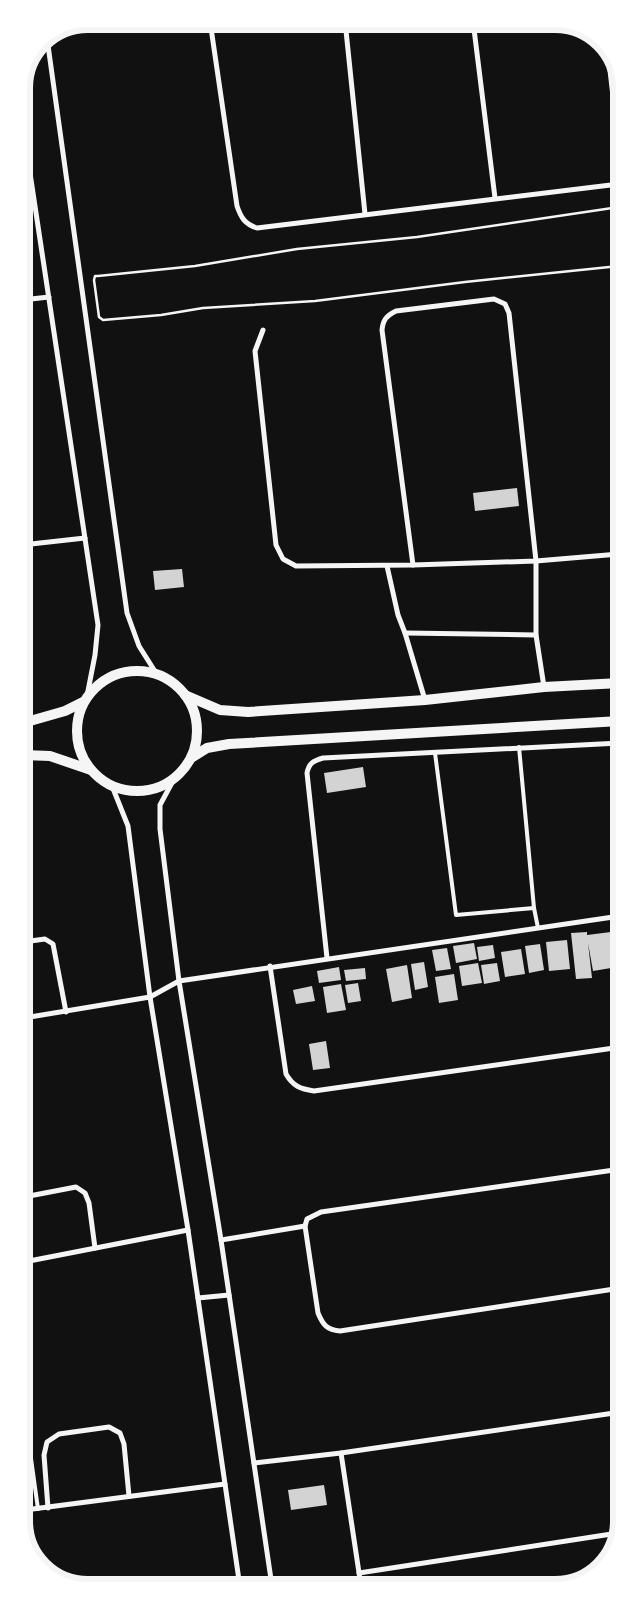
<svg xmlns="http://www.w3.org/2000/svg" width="643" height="1609" viewBox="0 0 643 1609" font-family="'Playfair Display',serif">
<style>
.building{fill:#d3d3d3}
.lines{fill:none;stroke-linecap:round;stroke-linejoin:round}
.path{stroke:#f5f5f5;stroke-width:2.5}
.service{stroke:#f5f5f5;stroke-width:4}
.minor{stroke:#f5f5f5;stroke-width:5}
.secondary{stroke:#f5f5f5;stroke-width:10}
.rim{fill:none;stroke:#f5f5f5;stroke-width:6}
</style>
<rect width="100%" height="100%" fill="#111"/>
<!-- building -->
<g class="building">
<polygon points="517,488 519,506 475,511 473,493"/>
<polygon points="182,569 184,587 155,590 153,571"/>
<polygon points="363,767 366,787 327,793 324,773"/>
<polygon points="587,932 587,935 611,932 617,967 593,971 588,943 592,978 576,979 571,933"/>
<polygon points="567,940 570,969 549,971 546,942"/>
<polygon points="474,943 477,959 456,963 453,946"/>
<polygon points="540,944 544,970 529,973 525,946"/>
<polygon points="493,945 495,958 479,961 477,947"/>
<polygon points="447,948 451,969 436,971 432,950"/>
<polygon points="521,949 525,974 505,977 501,952"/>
<polygon points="424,962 428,987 415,990 411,964"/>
<polygon points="478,963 482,983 462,986 459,966"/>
<polygon points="497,963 500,981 484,984 481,965"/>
<polygon points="407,965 412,998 392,1002 386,969"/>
<polygon points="339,967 341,980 319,983 317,971"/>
<polygon points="365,968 366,979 346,981 344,970"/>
<polygon points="454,974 458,1000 439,1003 435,977"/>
<polygon points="358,983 361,1001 348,1003 345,985"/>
<polygon points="341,984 346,1010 327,1013 323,987"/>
<polygon points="312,986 315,1001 296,1004 293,990"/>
<polygon points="326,1041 330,1068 313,1070 309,1044"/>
<polygon points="324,1485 327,1505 291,1510 288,1490"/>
</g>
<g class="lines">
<!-- path -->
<polyline class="path" points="619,207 417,237 297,249 195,266 98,276 95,276 94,280 99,317 103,320 161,315 203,308 315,301 465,282 619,266"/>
<!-- service -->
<g class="service">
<polyline points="519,747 534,908"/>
<polyline points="435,753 456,915 534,908 538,928"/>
<polyline points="24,1408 38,1509"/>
</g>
<!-- minor -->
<g class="minor">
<path d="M 210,21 L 237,206 C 241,218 245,224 257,228 L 619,184"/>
<polyline points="345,21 365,214"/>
<polyline points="473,21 495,198"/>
<polyline points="47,38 127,613 139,646 156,673"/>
<polyline points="608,53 618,140"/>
<polyline points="21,113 98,625 95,655 87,696"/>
<polyline points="22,300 49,297"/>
<polyline points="263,330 255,351 276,545 283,559 296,566 413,565 536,561 619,554"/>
<polyline points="22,545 85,538"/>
<path d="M 413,565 L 382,330 C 383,320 386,316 396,311 L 494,299 L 505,304 L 509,313 L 536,561 L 536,635 L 544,687"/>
<polyline points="387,566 398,615 405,633 425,700"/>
<polyline points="405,633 536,635"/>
<polyline points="174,779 160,805 160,829 179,981 221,1240 272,1586"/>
<polyline points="112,786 128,826 150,997 188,1230 240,1587"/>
<polyline points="23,942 45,939 53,944 66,1012"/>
<path d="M 327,958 L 307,773 C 309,763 313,761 323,758 L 620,743"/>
<path d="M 270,966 L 286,1074 C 293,1086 300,1089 314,1091 L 621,1047"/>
<polyline points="24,1018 150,997 179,981 620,916"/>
<path d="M 621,1169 L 321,1212 L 307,1219 L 305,1226 L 318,1313 C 323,1325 327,1330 340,1331 L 621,1288"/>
<polyline points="24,1197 76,1187 85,1193 89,1203 95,1248"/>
<polyline points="221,1240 305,1226"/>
<polyline points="24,1262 188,1230"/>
<polyline points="198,1298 229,1295"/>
<polyline points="341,1453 361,1586"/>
<polyline points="254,1463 341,1453 621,1412"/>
<polyline points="48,1508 44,1455 47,1442 59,1434 109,1427 120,1433 124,1444 129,1496"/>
<polyline points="25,1510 225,1484"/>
<polyline points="359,1573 618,1533"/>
</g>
<!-- secondary -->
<g class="secondary">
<circle cx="137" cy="731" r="60"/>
<polyline points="185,695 220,710 248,712 425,700 544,687 620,683"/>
<polyline points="23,723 65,711 83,702"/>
<polyline points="23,755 50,756 91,770"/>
<polyline points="191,758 207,748 229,744 620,721"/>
</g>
</g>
<!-- crop -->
<path d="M0 0H643V1609H0ZM88 30H555A58 58 0 0 1 613 88V1521A58 58 0 0 1 555 1579H88A58 58 0 0 1 30 1521V88A58 58 0 0 1 88 30Z" fill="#fff" fill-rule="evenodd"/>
<path class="rim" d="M88 30H555A58 58 0 0 1 613 88V1521A58 58 0 0 1 555 1579H88A58 58 0 0 1 30 1521V88A58 58 0 0 1 88 30Z"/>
</svg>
